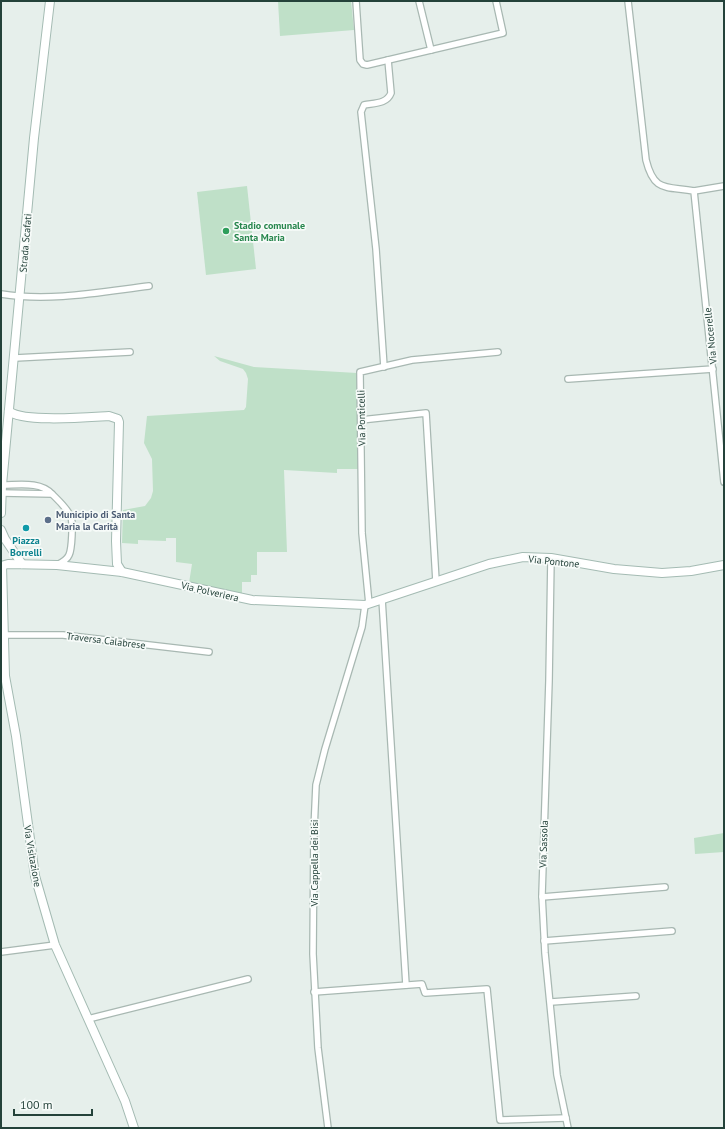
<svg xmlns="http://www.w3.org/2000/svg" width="725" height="1129" viewBox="0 0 725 1129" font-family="'PT Sans',sans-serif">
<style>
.green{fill:#bfe0c8}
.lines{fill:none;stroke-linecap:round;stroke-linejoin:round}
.street-casing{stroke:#a8b8b2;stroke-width:8}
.secondary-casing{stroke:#a4bbb3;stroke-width:10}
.street{stroke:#fff;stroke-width:5.5}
.secondary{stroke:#fff;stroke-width:8}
.leisure-dot{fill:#2e9e5b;stroke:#f7fbf9;stroke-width:1.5}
.service-dot{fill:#5c6f8a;stroke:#f7fbf9;stroke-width:1.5}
.culture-dot{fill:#0f9aa8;stroke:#f7fbf9;stroke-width:1.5}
.labels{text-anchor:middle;stroke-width:3.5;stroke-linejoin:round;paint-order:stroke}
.leisure-label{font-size:10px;font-weight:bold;fill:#27864d;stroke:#f7fbf9;text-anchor:start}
.street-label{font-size:10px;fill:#24423a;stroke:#f7fbf9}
.service-label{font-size:10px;font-weight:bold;fill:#4e5e75;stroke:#f7fbf9;text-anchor:start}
.culture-label{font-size:10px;font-weight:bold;fill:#0d838f;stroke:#f7fbf9}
</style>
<rect width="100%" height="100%" fill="#e6efeb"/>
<!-- green -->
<g class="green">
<polygon points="278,1 351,1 354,30 280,36"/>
<polygon points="247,186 256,269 206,275 197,192"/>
<polygon points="214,356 254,367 357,373 360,469 337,469 337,473 284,470 287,552 257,552 257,575 251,575 251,582 242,582 242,594 189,583 192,564 176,562 176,538 166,538 166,541 138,540 138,544 122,543 123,510 145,506 151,498 153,491 152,459 144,443 147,416 244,410 246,407 248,379 246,373 243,369 220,361"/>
<polygon points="724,833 724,852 695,854 694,838"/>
</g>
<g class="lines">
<defs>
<g id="street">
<polyline points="356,1 360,60 363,64 367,65 503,33 496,1"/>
<polyline points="419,1 431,50"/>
<path d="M 628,1 L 646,160 C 654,192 665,186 694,191 L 724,482"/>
<polyline points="694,191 724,186"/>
<path d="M 1,294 C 50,302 101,292 149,286"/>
<polyline points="15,358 130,352"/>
<path d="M 384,367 L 376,249 L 361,112 L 364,105 C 374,103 387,104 391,93 L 388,60"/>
<polyline points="568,379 713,369"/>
<polyline points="361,420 426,413 436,581"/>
<path d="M 2,485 C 19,485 40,481 52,494"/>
<path d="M 2,493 L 52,494 C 59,501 67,508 71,517 C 73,523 72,549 69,555 C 67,560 61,563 57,565"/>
<polyline points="551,558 549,681 542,895 545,953 557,1075 568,1128"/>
<polyline points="382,599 406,985"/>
<polyline points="369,604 362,533 360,372 412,360 498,352"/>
<polyline points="4,635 63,635 209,652"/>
<polyline points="542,897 665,887"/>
<polyline points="544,941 672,931"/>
<polyline points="1,952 55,945"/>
<polyline points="314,992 422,984 425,993 487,989 500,1120 566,1118"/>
<polyline points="551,1002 636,996"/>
<polyline points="88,1019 248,979"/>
<polyline points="328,1128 318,1048 313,954 314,830 316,785 325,749 362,627 365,605"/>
</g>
<g id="secondary">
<path d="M 9,411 C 22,423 90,417 109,416 L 118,419 L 119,422 L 116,541 L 117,564 L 122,572"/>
<polyline points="1,513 2,485 34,138 50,1"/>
<polyline points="1,530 5,539 22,564"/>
<polyline points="1,566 8,564 57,565 122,572 252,600 365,605 489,564 523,557 551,558 614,569 662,573 691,571 724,565"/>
<polyline points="2,566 5,676 16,736 35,876 55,945 125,1101 134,1128"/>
</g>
</defs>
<!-- street casing -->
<use href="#street" class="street-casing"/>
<!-- secondary casing -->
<use href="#secondary" class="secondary-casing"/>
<!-- street -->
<use href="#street" class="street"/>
<!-- secondary -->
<use href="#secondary" class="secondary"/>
</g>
<!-- markers -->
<circle class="leisure-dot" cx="226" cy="231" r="4"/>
<circle class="service-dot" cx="48" cy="520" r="4"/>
<circle class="culture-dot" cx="26" cy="528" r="4"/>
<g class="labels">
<!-- leisure labels -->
<g class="leisure-label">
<text x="234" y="229">Stadio comunale<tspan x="234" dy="12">Santa Maria</tspan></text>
</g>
<!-- street labels -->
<g class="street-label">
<text transform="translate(25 243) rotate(-85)" y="4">Strada Scafati</text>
<text transform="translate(710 336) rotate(-96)" y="4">Via Nocerelle</text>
<text transform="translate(361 418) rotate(-91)" y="4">Via Ponticelli</text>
<text transform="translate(554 561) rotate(6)" y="4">Via Pontone</text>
<text transform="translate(210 591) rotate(13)" y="4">Via Polveriera</text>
<text transform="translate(106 640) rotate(7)" y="4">Traversa Calabrese</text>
<text transform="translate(543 844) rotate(-88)" y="4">Via Sassola</text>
<text transform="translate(33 856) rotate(80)" y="4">Via Visitazione</text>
<text transform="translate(314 863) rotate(-90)" y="4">Via Cappella dei Bisi</text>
</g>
<!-- service labels -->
<g class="service-label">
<text x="56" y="518">Municipio di Santa<tspan x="56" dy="12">Maria la Carità</tspan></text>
</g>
<!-- culture labels -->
<g class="culture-label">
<text x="26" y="544">Piazza<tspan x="26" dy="12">Borrelli</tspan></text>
</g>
</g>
<!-- border -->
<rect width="725" height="1129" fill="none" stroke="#24423a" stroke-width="4"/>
<!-- scale -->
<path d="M14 1109v6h78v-6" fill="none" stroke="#24423a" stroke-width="2"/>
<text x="20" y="1109" font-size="12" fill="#24423a" stroke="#f7fbf9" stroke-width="3" paint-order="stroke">100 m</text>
</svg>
